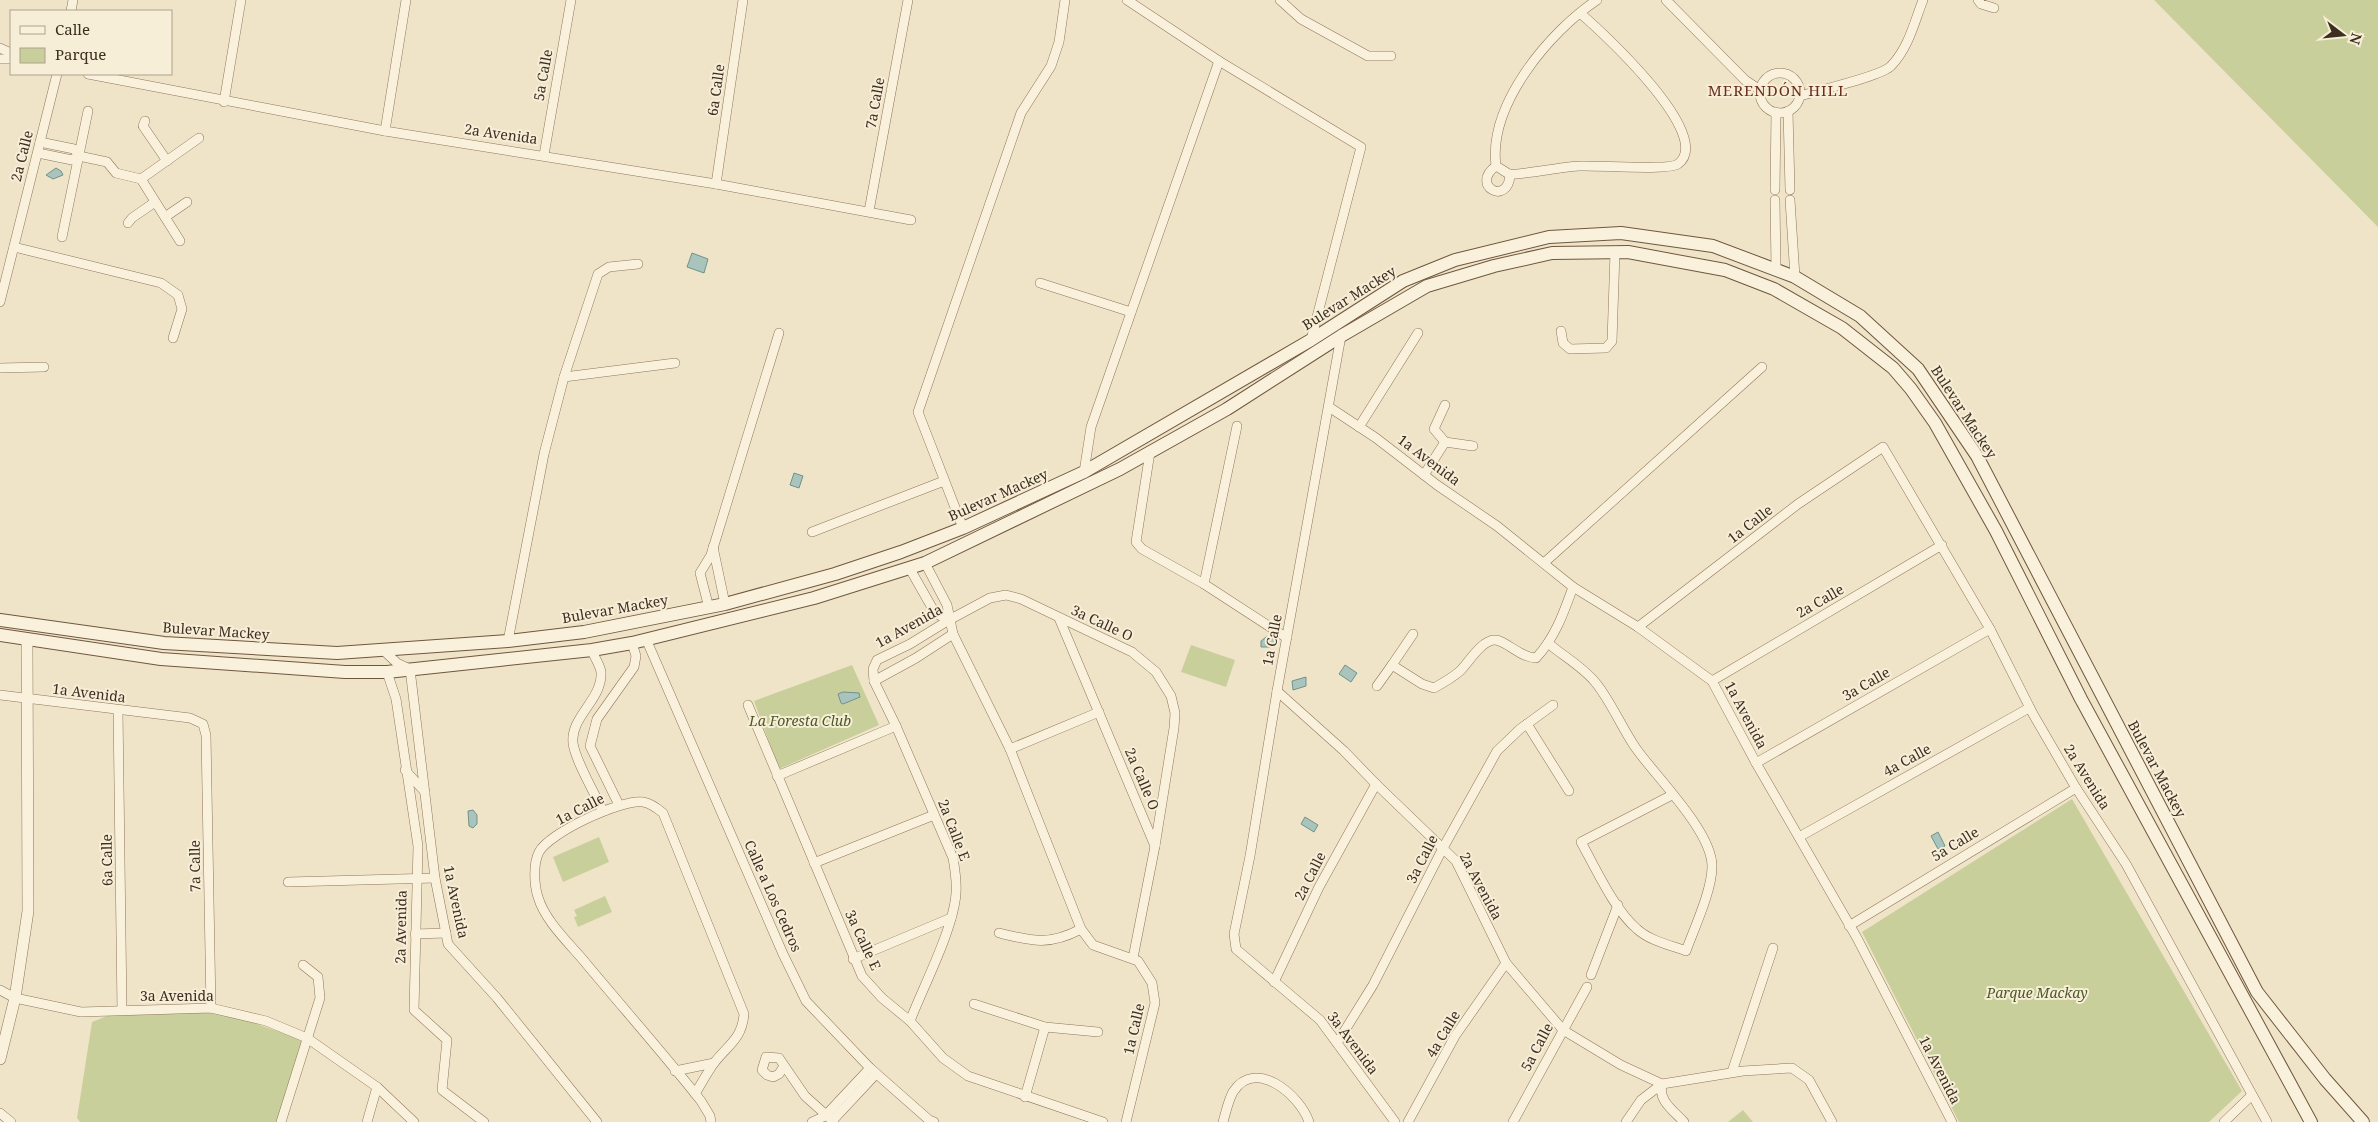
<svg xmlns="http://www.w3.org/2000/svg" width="2378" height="1122" viewBox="0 0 2378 1122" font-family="'Noto Serif',serif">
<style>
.green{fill:#c9cf9b}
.water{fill:#a9c4bc;stroke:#6f938a}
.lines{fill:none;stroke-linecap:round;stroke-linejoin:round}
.minor-casing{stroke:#8d765c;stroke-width:10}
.tertiary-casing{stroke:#8d765c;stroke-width:12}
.secondary-casing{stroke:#6f573f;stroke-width:14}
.minor{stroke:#faf1dc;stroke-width:9}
.tertiary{stroke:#faf1dc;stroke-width:11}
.secondary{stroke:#faf1dc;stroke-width:12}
.labels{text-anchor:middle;stroke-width:4;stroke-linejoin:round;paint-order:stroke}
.street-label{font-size:14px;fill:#3d2e20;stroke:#f7eed8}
.park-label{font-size:14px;font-style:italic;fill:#4d5a26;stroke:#f7eed8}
.neighbourhood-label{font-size:15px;letter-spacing:1px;fill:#6b2e1e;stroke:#f7eed8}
</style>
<rect width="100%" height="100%" fill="#f0e4c8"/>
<!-- green -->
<g class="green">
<polygon points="2154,0 2378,0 2378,227"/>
<polygon points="1191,645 1235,660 1226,687 1181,672"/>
<polygon points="852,665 879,725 779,769 754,701"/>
<polygon points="2072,799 2242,1091 2209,1122 1959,1122 1862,932"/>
<polygon points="599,837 609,862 563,882 553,857"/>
<polygon points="605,896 612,912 578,927 574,917 577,916 574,910"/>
<polygon points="211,1008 302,1040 277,1122 80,1122 77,1118 92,1022 122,1010"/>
<polygon points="1743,1110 1753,1122 1728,1122"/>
</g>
<!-- water -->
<g class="water">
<polygon points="56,168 61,171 63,175 53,179 46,175"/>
<polygon points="692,253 708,259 704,273 687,267"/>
<polygon points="794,473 803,476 799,488 790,485"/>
<polygon points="1266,637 1271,637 1276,641 1275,647 1261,647 1261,641"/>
<polygon points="1345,665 1357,673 1351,682 1339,674"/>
<polygon points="1306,677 1306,686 1293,690 1292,681"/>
<polygon points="843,692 859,693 860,697 843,704 841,703 838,694"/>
<polygon points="473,810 477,815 477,824 473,828 469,826 468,811"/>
<polygon points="1305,817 1318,825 1314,832 1301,824"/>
<polygon points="1938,832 1945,846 1938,849 1931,836"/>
</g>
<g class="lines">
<defs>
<g id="minor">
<polyline points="1127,0 1219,61 1361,147 1311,340"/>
<polyline points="1280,0 1301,19 1368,56 1391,56"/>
<polyline points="1666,0 1745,80 1760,90"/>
<polyline points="1978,0 1981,4 1994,8"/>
<polyline points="71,11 73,0"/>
<path d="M 1580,13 C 1601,31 1716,136 1678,164 C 1668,171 1598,165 1580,166 C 1566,166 1517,176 1509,174 C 1505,172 1500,168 1496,166 C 1488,105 1549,32 1597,0"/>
<polyline points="0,48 11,53"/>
<polyline points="0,59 11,59"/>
<circle cx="1780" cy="93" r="20"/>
<polyline points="88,74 385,131 716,184 911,220"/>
<path d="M 1800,96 C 1816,91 1882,76 1891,66 C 1909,47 1914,23 1923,0"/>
<polyline points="224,102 241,0"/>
<polyline points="1788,111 1790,190"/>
<polyline points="145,121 143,126 167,161"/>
<polyline points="385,131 406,0"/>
<polyline points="38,153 72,160 79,156 74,149 40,142"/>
<polyline points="544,155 571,0"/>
<polyline points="79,156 107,162 116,173 141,179 199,138"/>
<path d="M 1496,166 C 1469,186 1509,207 1510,174"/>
<polyline points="141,179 180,241"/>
<polyline points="716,184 743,0"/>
<polyline points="1775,190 1776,112"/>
<polyline points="1775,200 1776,268"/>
<polyline points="1790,200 1795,277"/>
<polyline points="869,211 908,0"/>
<polyline points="165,217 187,202"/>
<polyline points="128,223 132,218 155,202"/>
<polyline points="62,237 88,111"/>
<polyline points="14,247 161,283 178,295 182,309 173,338"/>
<polyline points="1040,283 1131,312"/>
<polyline points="0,302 57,74"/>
<polyline points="1561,331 1563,343 1570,349 1606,348 1612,341 1615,252"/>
<polyline points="1341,336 1277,691 1250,856 1234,934 1236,949 1320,1020 1395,1122"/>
<polyline points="0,368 44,367"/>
<polyline points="564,377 675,363"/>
<polyline points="1329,407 1376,438 1437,485 1497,526 1573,587 1638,627 1712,681 1756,763 1857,938 1952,1122"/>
<polyline points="1359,427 1418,333"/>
<polyline points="1445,442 1434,429 1445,405"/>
<polyline points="1150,452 1136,542 1142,549 1204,584 1287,638"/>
<polyline points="1084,472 1091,427 1219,61"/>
<polyline points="1424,475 1445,442 1473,446"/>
<polyline points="963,528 918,412 1021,113 1051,66 1059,42 1065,0"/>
<polyline points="812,532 944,481"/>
<polyline points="713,547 725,604"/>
<polyline points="1545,562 1762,367"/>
<polyline points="925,563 947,605 953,634 1010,749 1081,929 1093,945 1138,961 1152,983 1155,1003 1126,1122"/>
<polyline points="910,569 935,613 949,620"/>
<polyline points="1204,584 1237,426"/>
<polyline points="709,608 700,573 711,555 779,333"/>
<polyline points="1059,618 1155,846"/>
<polyline points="1638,627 1798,504 1883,447 1990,629 2033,714 2076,788 2126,864 2267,1122"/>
<path d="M 1413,634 L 1392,665 L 1422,684 L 1434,688 C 1443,683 1452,678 1460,671 C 1469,662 1481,641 1494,640 C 1505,639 1518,657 1536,658 C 1555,638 1564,612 1573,587"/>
<polyline points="646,639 783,954 806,1001 870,1068 929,1120 934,1122"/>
<polyline points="508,641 544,454 564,377 598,274 609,267 638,264"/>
<path d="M 1548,643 C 1563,656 1583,667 1595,682 C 1609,698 1622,728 1635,747 C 1655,776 1713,832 1712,867 C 1712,890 1694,929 1686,951 C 1670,945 1650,941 1637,929 C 1615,911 1595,867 1581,842 L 1672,795"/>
<polyline points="383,650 397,663 410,669 435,878 448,944 497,998 597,1122"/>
<path d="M 592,650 C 594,657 600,665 601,672 C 603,699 570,717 573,743 C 575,760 595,794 603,811"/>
<polyline points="387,672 396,699 418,846 414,1010 447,1040 442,1090 484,1122"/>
<polyline points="874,681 916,658 953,634"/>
<polyline points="1712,681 1942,545"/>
<polyline points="1377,686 1392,665"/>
<polyline points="1277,691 1344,751 1376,784 1456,861 1506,963 1563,1030 1621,1065 1662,1084 1641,1100 1626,1122"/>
<polyline points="0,695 190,718 203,724 206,735 211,1008"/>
<polyline points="748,705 862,976 882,998 910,1021 943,1058 968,1076 1103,1122"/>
<polyline points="118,710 122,1010"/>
<polyline points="1527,724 1569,791"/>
<polyline points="1010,749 1099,712"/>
<polyline points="1756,763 1990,629"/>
<polyline points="405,770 425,792"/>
<polyline points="777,776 896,726"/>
<polyline points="619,805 590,746 597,719 634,667 636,656 632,643"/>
<polyline points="1799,837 2029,708"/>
<polyline points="814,863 934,815"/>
<polyline points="288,882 435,878"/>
<polyline points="1849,926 2076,788"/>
<path d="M 999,933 C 1032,941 1049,946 1081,929"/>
<polyline points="415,934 446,933"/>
<polyline points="853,959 951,918"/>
<polyline points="1591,975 1618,905"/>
<polyline points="1274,982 1319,887 1376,784"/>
<polyline points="0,990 15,998 81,1012 211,1008 266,1021 307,1038 377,1087 414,1122"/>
<polyline points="974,1004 1045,1027 1098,1032"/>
<path d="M 910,1021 C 923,987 954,928 956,893 C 957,881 955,870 953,858 L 896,726 L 874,681 L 873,669 L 877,660 L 910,644 L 949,620 L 990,598 L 1006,595 L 1021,599 L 1132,652 L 1156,672 L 1171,696 L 1175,713 L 1174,728 L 1155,846 L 1133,958"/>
<polyline points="1337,1043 1373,985 1443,848 1497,751 1520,729 1553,705"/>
<polyline points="784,1066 779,1074 773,1077 767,1075 762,1070 766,1057 779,1058 805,1096 834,1122"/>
<polyline points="675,1071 714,1063"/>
<polyline points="1732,1072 1773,948"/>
<path d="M 695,1094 C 701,1084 707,1073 714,1063 C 728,1045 742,1039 744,1014 L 663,813 C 657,808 650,803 643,802 C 621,799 549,833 539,852 C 533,864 534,884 538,897 C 545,921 569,943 584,961 C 623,1008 664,1054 701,1101 L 710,1116 L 711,1122"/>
<polyline points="1025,1097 1045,1027"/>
<polyline points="0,1113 11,1122"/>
<polyline points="833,1120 876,1074"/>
<polyline points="281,1122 320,998 318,977 303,965"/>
<polyline points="367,1122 377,1087"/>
<polyline points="812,1122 825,1116 870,1068"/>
<path d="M 1223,1122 C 1226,1112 1228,1101 1233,1092 C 1255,1057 1300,1095 1309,1122"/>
<polyline points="1408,1122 1455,1036 1506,963"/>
<polyline points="1513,1122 1587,987"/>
<path d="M 1684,1122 C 1673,1110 1658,1101 1662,1084 L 1743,1071 L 1792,1068 L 1809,1080 L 1832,1122"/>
<polyline points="2224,1122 2252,1095"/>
</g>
<polyline id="tertiary" points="0,1059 15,998 28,911 27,640"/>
<g id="secondary">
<polyline points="0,620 164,643 337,653 508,641 584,632 725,604 835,574 901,552 963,528 1084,472 1311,340 1403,281 1455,260 1549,237 1621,233 1713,246 1795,277 1860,316 1918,369 1977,456 2257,992 2325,1079 2363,1122"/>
<polyline points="0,635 161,659 345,672 387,672 499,660 592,650 632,643 814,598 925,563 1120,469 1227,409 1341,336 1427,286 1494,266 1552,253 1628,252 1725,270 1774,289 1842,328 1893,368 1911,389 1935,423 1996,531 2081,699 2311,1122"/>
</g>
</defs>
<!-- minor casing -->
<use href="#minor" class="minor-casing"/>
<!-- tertiary casing -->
<use href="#tertiary" class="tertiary-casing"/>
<!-- secondary casing -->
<use href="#secondary" class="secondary-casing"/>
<!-- minor -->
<use href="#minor" class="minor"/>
<!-- tertiary -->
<use href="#tertiary" class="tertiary"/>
<!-- secondary -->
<use href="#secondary" class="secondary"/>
</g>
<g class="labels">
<!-- street labels -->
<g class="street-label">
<text transform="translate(543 75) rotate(-80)" y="5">5a Calle</text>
<text transform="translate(716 90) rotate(-82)" y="5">6a Calle</text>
<text transform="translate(875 103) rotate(-80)" y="5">7a Calle</text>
<text transform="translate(501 134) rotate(8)" y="5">2a Avenida</text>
<text transform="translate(22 156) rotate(-76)" y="5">2a Calle</text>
<text transform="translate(1349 298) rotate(-32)" y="5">Bulevar Mackey</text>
<text transform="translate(1964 412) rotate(57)" y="5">Bulevar Mackey</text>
<text transform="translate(1429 460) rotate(37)" y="5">1a Avenida</text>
<text transform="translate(998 495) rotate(-24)" y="5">Bulevar Mackey</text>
<text transform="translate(1750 524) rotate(-38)" y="5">1a Calle</text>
<text transform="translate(1820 601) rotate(-30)" y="5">2a Calle</text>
<text transform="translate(615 609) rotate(-10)" y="5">Bulevar Mackey</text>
<text transform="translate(1102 623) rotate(25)" y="5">3a Calle O</text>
<text transform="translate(909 626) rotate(-29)" y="5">1a Avenida</text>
<text transform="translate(216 631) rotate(4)" y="5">Bulevar Mackey</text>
<text transform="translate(1272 640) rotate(-79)" y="5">1a Calle</text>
<text transform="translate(1866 684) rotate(-30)" y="5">3a Calle</text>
<text transform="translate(89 693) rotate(7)" y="5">1a Avenida</text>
<text transform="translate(1746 715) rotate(62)" y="5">1a Avenida</text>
<text transform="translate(1907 760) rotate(-29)" y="5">4a Calle</text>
<text transform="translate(2157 769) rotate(62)" y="5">Bulevar Mackey</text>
<text transform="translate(2087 777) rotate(58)" y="5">2a Avenida</text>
<text transform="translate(1142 779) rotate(67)" y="5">2a Calle O</text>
<text transform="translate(580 809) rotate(-27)" y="5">1a Calle</text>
<text transform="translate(954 830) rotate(69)" y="5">2a Calle E</text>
<text transform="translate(1955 844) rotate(-31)" y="5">5a Calle</text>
<text transform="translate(1422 859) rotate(-63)" y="5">3a Calle</text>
<text transform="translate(107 860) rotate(-91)" y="5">6a Calle</text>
<text transform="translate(195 866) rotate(-91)" y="5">7a Calle</text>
<text transform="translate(1310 876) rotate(-63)" y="5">2a Calle</text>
<text transform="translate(1481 886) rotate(62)" y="5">2a Avenida</text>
<text transform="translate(773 896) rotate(66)" y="5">Calle a Los Cedros</text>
<text transform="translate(456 902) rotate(78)" y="5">1a Avenida</text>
<text transform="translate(401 927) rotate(-89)" y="5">2a Avenida</text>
<text transform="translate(863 940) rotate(65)" y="5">3a Calle E</text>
<text x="177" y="1001">3a Avenida</text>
<text transform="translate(1134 1029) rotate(-77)" y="5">1a Calle</text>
<text transform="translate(1443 1034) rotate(-59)" y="5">4a Calle</text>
<text transform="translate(1353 1043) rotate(53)" y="5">3a Avenida</text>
<text transform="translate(1537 1047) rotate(-62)" y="5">5a Calle</text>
<text transform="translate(1940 1070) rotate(63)" y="5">1a Avenida</text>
</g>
<!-- park labels -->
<g class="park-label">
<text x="800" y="726">La Foresta Club</text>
<text x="2037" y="998">Parque Mackay</text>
</g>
<!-- neighbourhood labels -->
<g class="neighbourhood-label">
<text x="1778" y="96">MERENDÓN HILL</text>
</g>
</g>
<!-- legend -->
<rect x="10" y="10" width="162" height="65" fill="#f7eed8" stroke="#ada18e"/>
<rect x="20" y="26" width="25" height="8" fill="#faf1dc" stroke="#ada18e"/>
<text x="55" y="35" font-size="15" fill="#3d2e20">Calle</text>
<rect x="20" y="48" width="25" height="15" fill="#c9cf9b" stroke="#ada18e"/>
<text x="55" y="60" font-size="15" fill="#3d2e20">Parque</text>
<!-- north arrow -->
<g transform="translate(2343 35) rotate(106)" stroke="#f7eed8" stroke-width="4" paint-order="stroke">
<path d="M0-4L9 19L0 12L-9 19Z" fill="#3d2e20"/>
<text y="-8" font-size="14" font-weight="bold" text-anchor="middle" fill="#3d2e20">N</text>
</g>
</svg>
